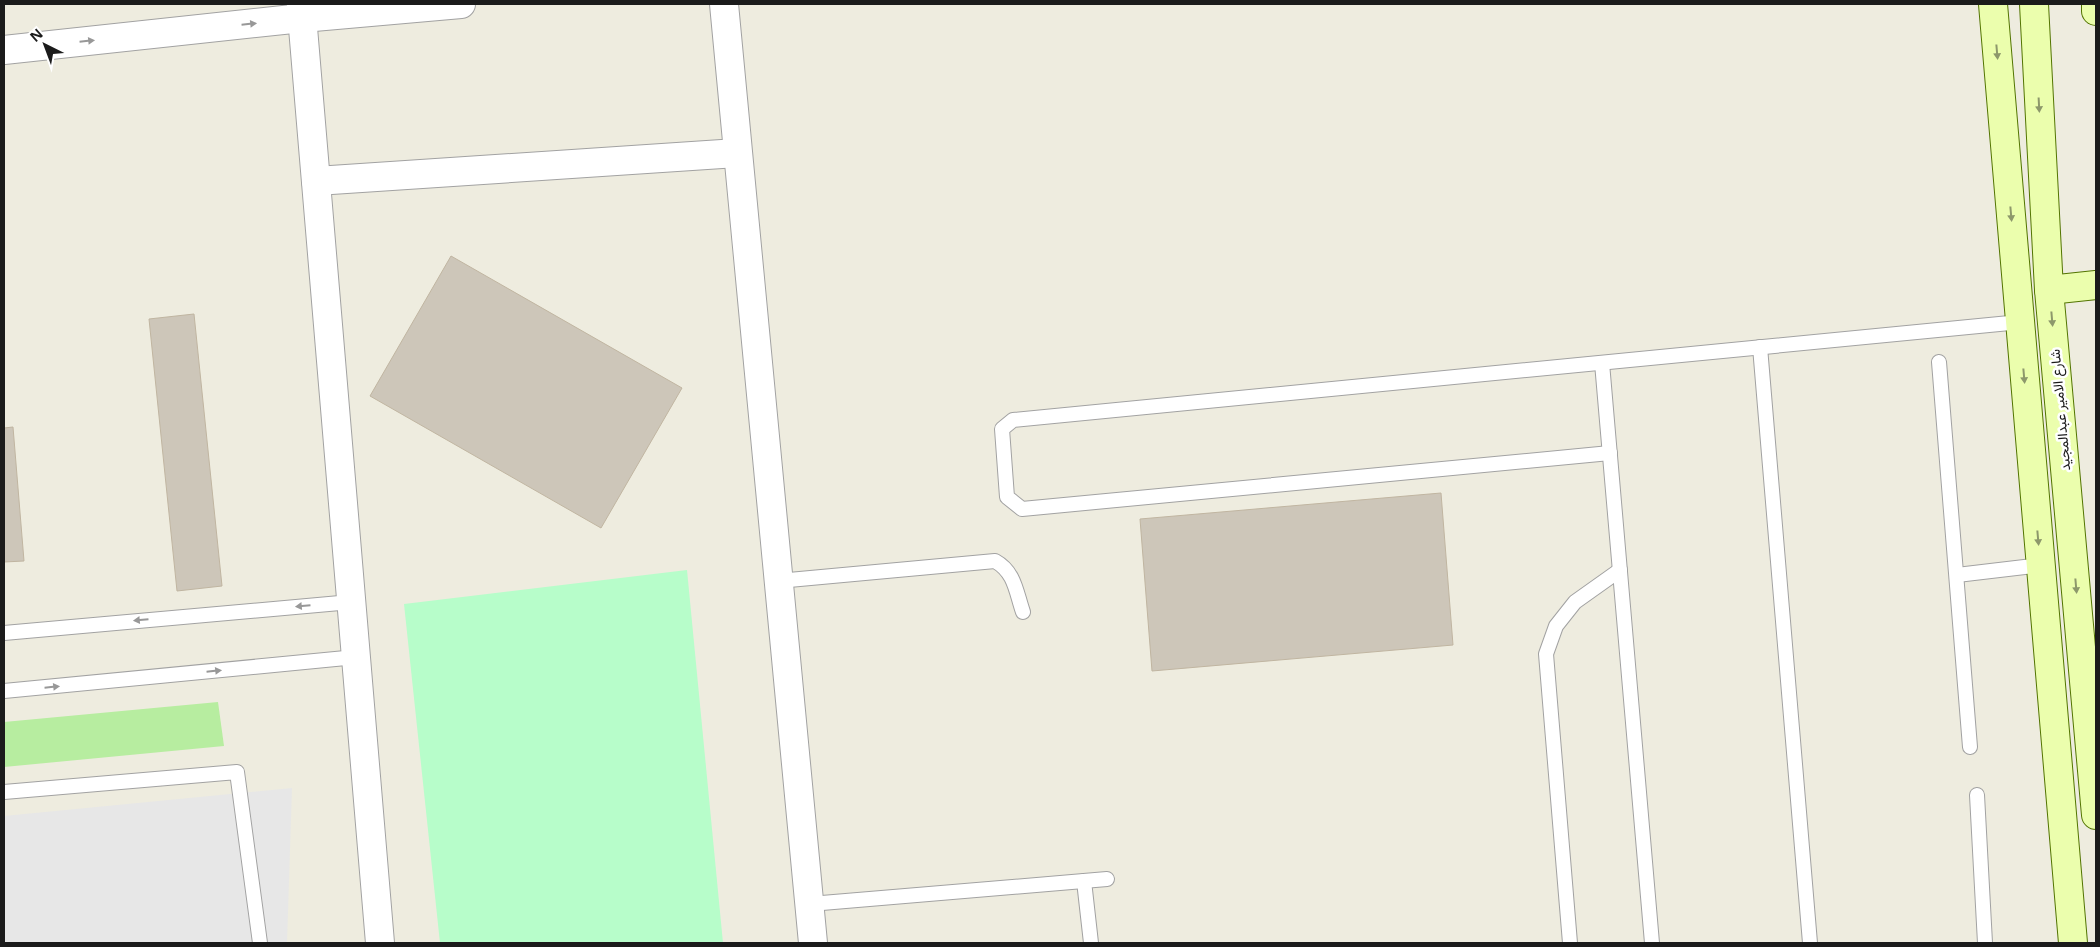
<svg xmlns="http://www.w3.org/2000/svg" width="2100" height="947" viewBox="0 0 2100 947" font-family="'Noto Sans',Vazirmatn,sans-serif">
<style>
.grass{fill:#b7eda0}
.park{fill:#b7fdca}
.parking{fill:#e7e7e7}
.building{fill:#cdc6b9;stroke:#c0b5a1}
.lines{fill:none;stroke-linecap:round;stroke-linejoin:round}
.lane-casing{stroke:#a2a2a2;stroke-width:16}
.street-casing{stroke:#a2a2a2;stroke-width:30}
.secondary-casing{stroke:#527400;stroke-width:30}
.lane{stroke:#fff;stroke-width:14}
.street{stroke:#fff;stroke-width:28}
.secondary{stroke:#ebfead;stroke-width:28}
.oneway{fill:#989898}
.oneway2{fill:#8d986b}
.labels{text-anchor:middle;stroke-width:5;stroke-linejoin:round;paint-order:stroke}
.street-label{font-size:14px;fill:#1b1b1b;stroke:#fff}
</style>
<rect width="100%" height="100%" fill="#eeecdf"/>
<!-- grass -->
<polygon class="grass" points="218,702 224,746 4,767 4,722"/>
<!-- park -->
<polygon class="park" points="687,570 723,943 440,943 404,604"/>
<!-- parking -->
<polygon class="parking" points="292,788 287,943 4,943 4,816"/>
<!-- building -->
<g class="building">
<polygon points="451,256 682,388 601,528 370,396"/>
<polygon points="194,314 222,586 177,591 149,319"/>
<polygon points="13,427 24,561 4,562 4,428"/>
<polygon points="1441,493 1453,645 1152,671 1140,519"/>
</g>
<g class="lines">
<defs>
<g id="lane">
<polyline points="1760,347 1810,943"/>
<polyline points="1939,362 1970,747"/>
<polyline points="1602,363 1652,943"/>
<polyline points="1610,453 1022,509 1007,497 1002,429 1013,420 2020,322"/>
<polyline points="1957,575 2041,565"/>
<path d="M 778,581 L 995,561 C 1015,572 1016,592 1023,612"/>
<polyline points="4,633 351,602"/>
<polyline points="4,691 356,657"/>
<polyline points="4,792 237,772 260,943"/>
<polyline points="1977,795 1985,943"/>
<polyline points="1084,881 1091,943"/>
<polyline points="810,904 1107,879"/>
<polyline points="1570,943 1546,654 1556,626 1575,602 1620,570"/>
</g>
<g id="street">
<polyline points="301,4 380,943"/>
<polyline points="724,4 813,943"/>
<polyline points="4,50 302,18 461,4"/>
<polyline points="316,181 737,153"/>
</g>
<g id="secondary">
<polyline points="1993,4 2073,943"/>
<polyline points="2034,4 2049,290 2096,815"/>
<polyline points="2096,4 2096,11"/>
<polyline points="2049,290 2096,285"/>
</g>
</defs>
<!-- lane casing -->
<use href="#lane" class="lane-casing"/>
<!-- street casing -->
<use href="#street" class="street-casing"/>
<!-- secondary casing -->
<use href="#secondary" class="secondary-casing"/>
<!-- lane -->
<use href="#lane" class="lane"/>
<!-- street -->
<use href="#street" class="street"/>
<!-- secondary -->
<use href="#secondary" class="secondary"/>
</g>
<!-- one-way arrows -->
<defs><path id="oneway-solid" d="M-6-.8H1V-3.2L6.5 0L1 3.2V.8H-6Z" transform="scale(1.25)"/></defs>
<g class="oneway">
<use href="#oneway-solid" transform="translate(249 24) rotate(-6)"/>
<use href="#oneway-solid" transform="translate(87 41) rotate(-6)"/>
<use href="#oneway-solid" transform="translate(303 606) rotate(175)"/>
<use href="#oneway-solid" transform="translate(141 620) rotate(175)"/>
<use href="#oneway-solid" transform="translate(214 671) rotate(-6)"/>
<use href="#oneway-solid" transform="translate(52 687) rotate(-6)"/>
</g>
<g class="oneway2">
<use href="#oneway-solid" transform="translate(1997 52) rotate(85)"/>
<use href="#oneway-solid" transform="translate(2039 105) rotate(87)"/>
<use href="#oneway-solid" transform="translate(2011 214) rotate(85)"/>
<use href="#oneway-solid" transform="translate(2052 319) rotate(85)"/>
<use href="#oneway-solid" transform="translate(2024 376) rotate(85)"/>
<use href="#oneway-solid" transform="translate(2038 538) rotate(85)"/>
<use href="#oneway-solid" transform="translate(2076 586) rotate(85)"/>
</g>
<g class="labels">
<!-- street labels -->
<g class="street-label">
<text transform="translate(2060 410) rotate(-95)" y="5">شارع الامير عبدالمجيد</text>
</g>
</g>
<!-- border -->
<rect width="2100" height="947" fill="none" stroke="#1b1b1b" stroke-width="10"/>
<!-- north arrow -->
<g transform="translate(45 45) rotate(318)" stroke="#ffffff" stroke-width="4" paint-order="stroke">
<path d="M0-4L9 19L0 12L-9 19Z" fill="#1b1b1b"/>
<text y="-8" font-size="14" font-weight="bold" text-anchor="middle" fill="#1b1b1b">N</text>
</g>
</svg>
